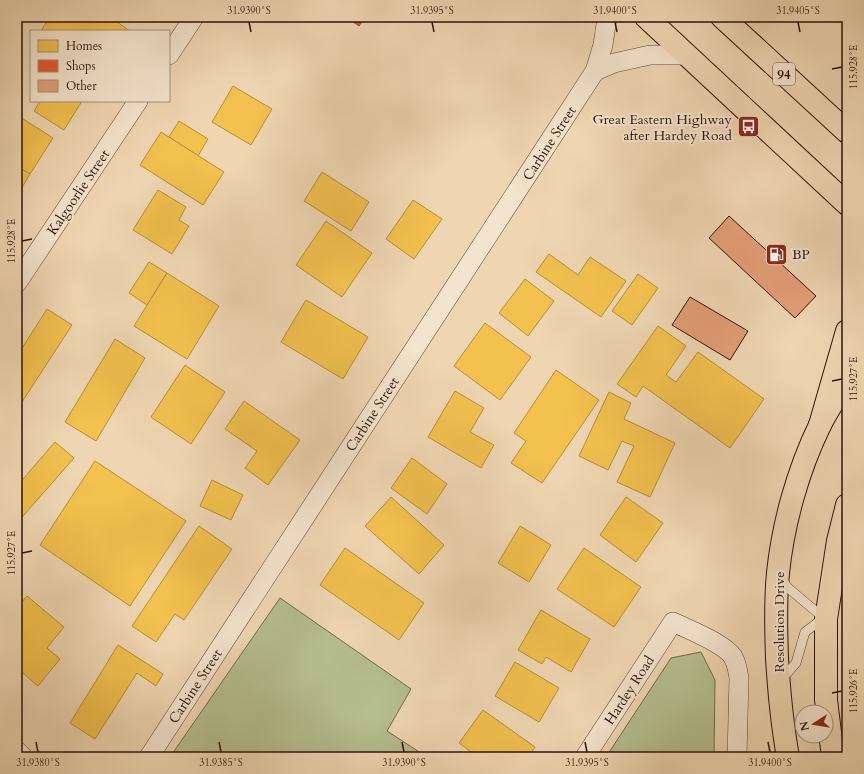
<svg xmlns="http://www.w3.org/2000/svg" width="864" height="774" viewBox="0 0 864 774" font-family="Cardo,serif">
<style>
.green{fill:#b5be8f;stroke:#70684c}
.homes{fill:#f2c14e;stroke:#b68d39}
.shops{fill:#e4572e;stroke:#ac4323}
.building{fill:#e59e77;stroke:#2a1308}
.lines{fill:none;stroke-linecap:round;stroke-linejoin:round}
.service-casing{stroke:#5b4432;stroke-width:10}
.minor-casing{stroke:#5b4432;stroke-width:20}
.primary-casing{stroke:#2a1308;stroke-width:24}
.trunk-casing{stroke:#2a1308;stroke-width:24}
.service{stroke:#f5e4cd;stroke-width:9}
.minor{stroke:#f5e4cd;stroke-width:19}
.primary{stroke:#efd6b2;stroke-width:22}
.trunk{stroke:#efd6b2;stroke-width:22}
.ticks{fill:none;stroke:#2a1308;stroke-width:1.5}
.labels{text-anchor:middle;stroke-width:4;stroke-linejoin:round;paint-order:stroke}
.shield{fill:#f5e4cd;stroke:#675243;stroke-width:1}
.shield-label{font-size:13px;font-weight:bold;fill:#2a1308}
.poi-label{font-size:14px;fill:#2a1308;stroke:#f5e4cd;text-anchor:end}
.street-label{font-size:14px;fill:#2a1308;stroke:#f5e4cd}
.neatline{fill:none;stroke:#2a1308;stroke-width:1.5}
.ticks-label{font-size:10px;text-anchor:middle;fill:#2a1308}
</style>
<rect width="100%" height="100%" fill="#efd6b2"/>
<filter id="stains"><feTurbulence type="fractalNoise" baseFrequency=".005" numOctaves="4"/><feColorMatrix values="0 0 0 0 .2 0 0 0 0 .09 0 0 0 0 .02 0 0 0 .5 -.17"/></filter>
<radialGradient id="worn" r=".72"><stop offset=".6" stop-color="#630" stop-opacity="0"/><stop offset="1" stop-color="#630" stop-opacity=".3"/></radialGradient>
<!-- green -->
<g class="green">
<polygon points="280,598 411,689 387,731 427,757 170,757"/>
<polygon points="701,652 715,680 714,757 606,757 671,658"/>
</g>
<!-- homes -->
<g class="homes">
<polygon points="50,17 110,17 130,31 44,31 42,29"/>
<polygon points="233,86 272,109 251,145 212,122"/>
<polygon points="40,101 82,101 64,130 34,111"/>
<polygon points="17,115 53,138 30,174 17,166"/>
<polygon points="179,121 208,139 198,156 169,137"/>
<polygon points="161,132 224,172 203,205 140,165"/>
<polygon points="17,166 30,174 17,196"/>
<polygon points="322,172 369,202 351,231 304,201"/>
<polygon points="158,190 186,207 179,220 189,226 172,254 133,230"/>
<polygon points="413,200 442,219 414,259 386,239"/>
<polygon points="326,221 372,253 342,297 296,265"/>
<polygon points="549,254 578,275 590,257 626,281 601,317 536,272"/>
<polygon points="149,262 167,273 147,305 129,293"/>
<polygon points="167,273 219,306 187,359 134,326"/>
<polygon points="638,274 658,288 632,325 612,311"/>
<polygon points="525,279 554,301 528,336 499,313"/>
<polygon points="306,300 368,337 343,379 281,342"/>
<polygon points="47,309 72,325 22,402 17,398 17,356"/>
<polygon points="485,323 531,357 500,400 454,366"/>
<polygon points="658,326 686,346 666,375 676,382 698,352 764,399 730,448 643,386 636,397 617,384"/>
<polygon points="115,339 145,358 96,441 65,422"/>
<polygon points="185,365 225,392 191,444 151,417"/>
<polygon points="556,370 599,400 542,483 511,463 526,441 514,433"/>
<polygon points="455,391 484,408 470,432 494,445 481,468 428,437"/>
<polygon points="609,392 631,403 624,419 675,443 650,497 617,482 634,446 622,441 608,470 579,456"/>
<polygon points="244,401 300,440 268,485 245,468 257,451 225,429"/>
<polygon points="55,442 74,458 17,523 17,486"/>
<polygon points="412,458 447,484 427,514 391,488"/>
<polygon points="95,461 186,521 130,606 40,545"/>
<polygon points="212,480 243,495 231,520 200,506"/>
<polygon points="391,497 444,545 419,574 365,526"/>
<polygon points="626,497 663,523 636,562 600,535"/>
<polygon points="199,526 232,549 184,620 175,614 156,642 132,626"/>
<polygon points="520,526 551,545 529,582 498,563"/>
<polygon points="345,548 424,603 399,640 320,585"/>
<polygon points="584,548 641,587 614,627 557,589"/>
<polygon points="27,596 64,627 47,648 60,659 38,686 17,668 17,608"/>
<polygon points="541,610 590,639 571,672 546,657 542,664 518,650"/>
<polygon points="118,645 163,674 156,686 137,673 95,739 70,723"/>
<polygon points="515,662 559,688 539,722 495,696"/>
<polygon points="483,710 535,747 528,757 478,757 459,743"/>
</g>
<!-- shops -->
<polygon class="shops" points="346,17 365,17 359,26"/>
<!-- building -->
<g class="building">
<polygon points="729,216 816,296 795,318 709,238"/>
<polygon points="690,297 748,331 730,360 672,325"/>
</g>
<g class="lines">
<defs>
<g id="service">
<polyline points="782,579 787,587 825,619"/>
<polyline points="781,680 796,663 805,632 817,623 825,620"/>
</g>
<g id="minor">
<polyline points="169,55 194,17"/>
<polyline points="595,71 614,63 650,55 686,55"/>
<polyline points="17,283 138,101"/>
<polyline points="17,751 23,757"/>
<polyline points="149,757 595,71 603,45 607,17"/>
<path d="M 585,757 L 673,622 C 689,630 724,643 733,657 C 737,664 738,671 739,678 L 737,757"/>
</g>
<g id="primary">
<path d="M 788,757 C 782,724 779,691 777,658 C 776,630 775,601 778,573 C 783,524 798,470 820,425 C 827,410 838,395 847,381"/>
<polyline points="833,757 826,700 826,619 838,541 847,505"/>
</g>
<g id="trunk">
<polyline points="646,17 847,204"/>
<polyline points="722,17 847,132"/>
<polyline points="820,425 847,331"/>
</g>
</defs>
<!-- service casing -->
<use href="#service" class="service-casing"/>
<!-- minor casing -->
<use href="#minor" class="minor-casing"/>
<!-- primary casing -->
<use href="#primary" class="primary-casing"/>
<!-- trunk casing -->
<use href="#trunk" class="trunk-casing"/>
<!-- service -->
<use href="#service" class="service"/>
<!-- minor -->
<use href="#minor" class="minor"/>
<!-- primary -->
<use href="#primary" class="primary"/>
<!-- trunk -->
<use href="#trunk" class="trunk"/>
</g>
<!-- ticks -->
<path class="ticks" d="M 249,22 L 251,32M 432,22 L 434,32M 615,22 L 617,32M 798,22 L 800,32M 832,69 L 842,67M 22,241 L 32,239M 832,381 L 842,379M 22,553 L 32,551M 832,693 L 842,691M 36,742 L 38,752M 219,742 L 221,752M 402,742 L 404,752M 585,742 L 587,752M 768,742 L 770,752"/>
<!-- icons -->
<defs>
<symbol id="bus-square" viewBox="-11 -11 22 22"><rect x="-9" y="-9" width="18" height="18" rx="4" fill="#8f2418" stroke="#f5e4cd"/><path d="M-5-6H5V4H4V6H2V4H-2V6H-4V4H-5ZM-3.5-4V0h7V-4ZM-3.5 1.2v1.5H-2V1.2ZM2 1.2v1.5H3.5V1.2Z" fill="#fff"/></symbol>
<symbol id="fuel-square" viewBox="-11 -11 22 22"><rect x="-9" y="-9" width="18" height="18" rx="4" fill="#8f2418" stroke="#f5e4cd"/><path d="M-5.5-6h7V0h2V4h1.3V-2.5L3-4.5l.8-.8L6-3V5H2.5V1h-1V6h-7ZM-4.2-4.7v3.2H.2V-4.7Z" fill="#fff"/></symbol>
</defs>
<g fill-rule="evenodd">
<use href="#bus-square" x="736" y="114" width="25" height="25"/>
<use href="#fuel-square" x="764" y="242" width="25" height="25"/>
</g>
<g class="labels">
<!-- shield labels -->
<rect class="shield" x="773" y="63" width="22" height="22" rx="3"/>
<g class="shield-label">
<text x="784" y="79">94</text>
</g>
<!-- poi labels -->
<g class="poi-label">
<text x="732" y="124">Great Eastern Highway<tspan x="732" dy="16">after Hardey Road</tspan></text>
<text x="792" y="259" text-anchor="start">BP</text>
</g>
<!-- street labels -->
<g class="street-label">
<text transform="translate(549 143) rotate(-57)" y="5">Carbine Street</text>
<text transform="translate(78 192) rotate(-56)" y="5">Kalgoorlie Street</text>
<text transform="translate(372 414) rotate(-57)" y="5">Carbine Street</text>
<text transform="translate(779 622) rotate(-90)" y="5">Resolution Drive</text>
<text transform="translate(195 686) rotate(-57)" y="5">Carbine Street</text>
<text transform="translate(629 690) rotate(-57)" y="5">Hardey Road</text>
</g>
</g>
<!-- margin -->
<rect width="864" height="774" fill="none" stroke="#efd6b2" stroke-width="44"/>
<!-- legend -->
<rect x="30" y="30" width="140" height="72" fill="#f5e4cd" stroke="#a4907e"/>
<rect x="38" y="40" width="20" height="12" fill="#f2c14e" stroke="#a4907e"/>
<text x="66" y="50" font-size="12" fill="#2a1308">Homes</text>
<rect x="38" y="60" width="20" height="12" fill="#e4572e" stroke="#a4907e"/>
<text x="66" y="70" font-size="12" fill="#2a1308">Shops</text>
<rect x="38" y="80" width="20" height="12" fill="#e59e77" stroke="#a4907e"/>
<text x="66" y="90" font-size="12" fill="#2a1308">Other</text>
<!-- north arrow -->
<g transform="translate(814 724) rotate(258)"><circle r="19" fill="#f5e4cd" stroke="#a4907e"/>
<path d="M0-3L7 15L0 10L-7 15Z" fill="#8f2418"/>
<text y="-6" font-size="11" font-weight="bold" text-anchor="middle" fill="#2a1308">N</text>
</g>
<rect x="22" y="22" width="820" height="730" class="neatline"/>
<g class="ticks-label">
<text x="249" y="14">31.9390°S</text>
<text x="432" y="14">31.9395°S</text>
<text x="615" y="14">31.9400°S</text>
<text x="798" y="14">31.9405°S</text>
<text transform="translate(853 67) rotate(-90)" y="4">115.928°E</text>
<text transform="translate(11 241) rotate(-90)" y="4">115.928°E</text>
<text transform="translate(853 379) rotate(-90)" y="4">115.927°E</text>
<text transform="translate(11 553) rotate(-90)" y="4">115.927°E</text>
<text transform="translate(853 691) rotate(-90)" y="4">115.926°E</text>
<text x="38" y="766">31.9380°S</text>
<text x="221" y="766">31.9385°S</text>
<text x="404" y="766">31.9390°S</text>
<text x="587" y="766">31.9395°S</text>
<text x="770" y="766">31.9400°S</text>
</g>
<rect width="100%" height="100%" filter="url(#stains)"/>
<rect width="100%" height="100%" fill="url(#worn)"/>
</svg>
